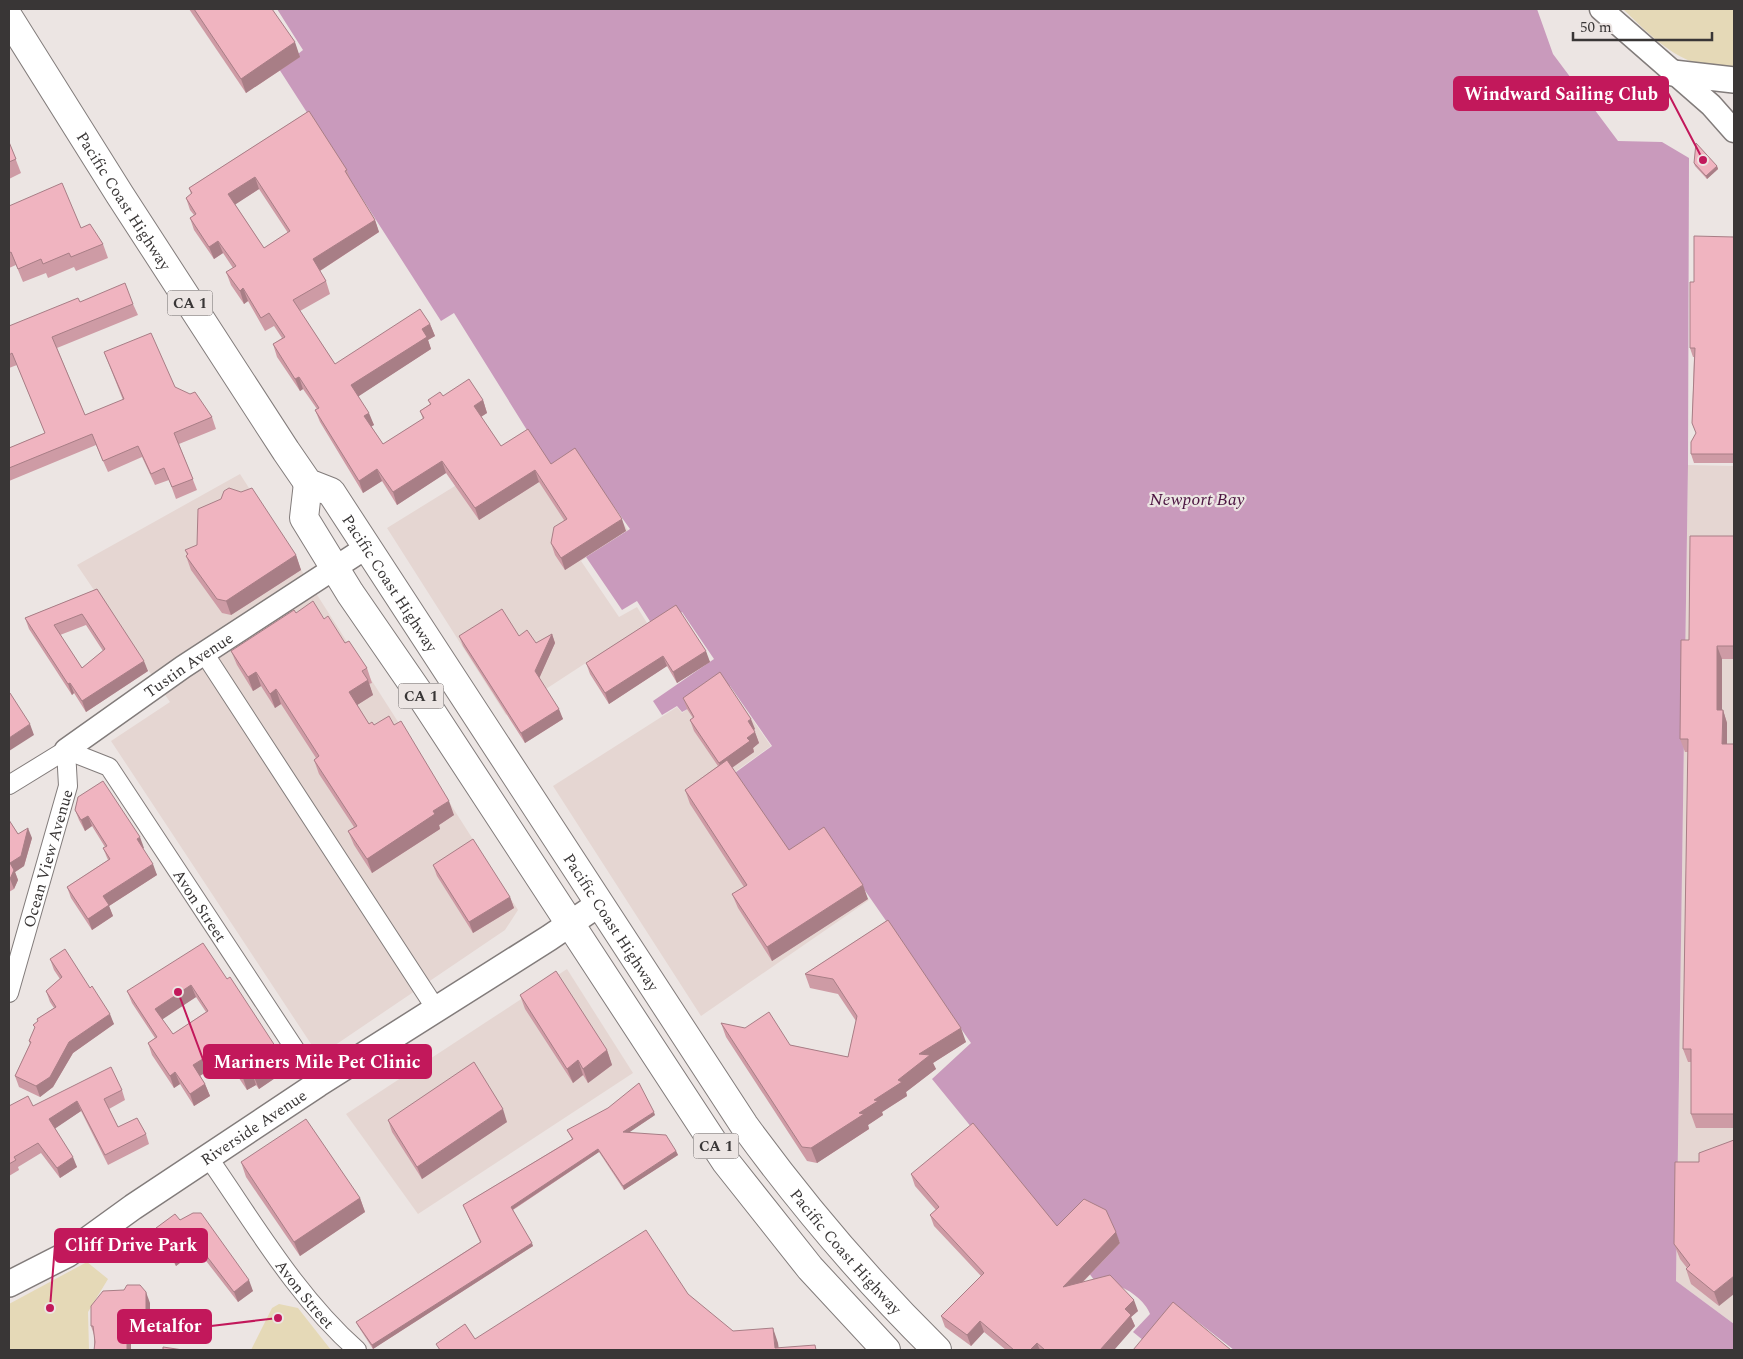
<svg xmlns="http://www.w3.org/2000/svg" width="1743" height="1359" viewBox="0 0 1743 1359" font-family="Spectral,serif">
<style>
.built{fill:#e5d6d2}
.green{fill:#e5d9b7}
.water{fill:#c99abc}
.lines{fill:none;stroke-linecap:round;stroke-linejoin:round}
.minor-casing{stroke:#827c7b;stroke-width:20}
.tertiary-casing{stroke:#827c7b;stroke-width:25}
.secondary-casing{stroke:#827c7b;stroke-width:28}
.trunk-casing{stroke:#827c7b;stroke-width:30}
.minor{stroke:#fff;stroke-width:18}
.tertiary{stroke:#fff;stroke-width:22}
.secondary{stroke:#fff;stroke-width:25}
.trunk{stroke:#fff;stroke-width:28}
.wall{fill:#ce9ba5;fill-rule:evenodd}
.shaded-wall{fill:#a87e86}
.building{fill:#f0b4c0;stroke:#a87e86;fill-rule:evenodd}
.labels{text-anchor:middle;stroke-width:4.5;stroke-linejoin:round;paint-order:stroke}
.shield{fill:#ece5e3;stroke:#6f6a6a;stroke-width:1}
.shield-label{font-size:15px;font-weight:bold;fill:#393636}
.street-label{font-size:16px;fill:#393636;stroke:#ece5e3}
.water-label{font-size:18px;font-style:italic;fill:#4c1541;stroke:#ece5e3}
.leader{fill:none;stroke:#c2185b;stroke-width:2}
.callout-dot{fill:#c2185b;stroke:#ece5e3;stroke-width:2}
.callout{fill:#c2185b;stroke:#c2185b;stroke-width:2}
.callout-label{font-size:18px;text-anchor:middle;font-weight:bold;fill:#fff}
</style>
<rect width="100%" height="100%" fill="#ece5e3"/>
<!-- built -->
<g class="built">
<polygon points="531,439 578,457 628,530 581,561 619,617 637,607 647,623 506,715 387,528"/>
<polygon points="1688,465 1734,466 1734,1324 1676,1281"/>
<polygon points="240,474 518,910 505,930 319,1056 111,741 170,702 77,565"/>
<polygon points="720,686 729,686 771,746 732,774 830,841 869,900 701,1016 553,786 677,707 682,713"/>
<polygon points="567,969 633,1073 418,1214 346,1114"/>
</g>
<!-- green -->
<g class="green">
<path d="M 1623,9 L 1734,9 L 1734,70 C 1724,68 1713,68 1703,65 C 1671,58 1645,30 1623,9 Z"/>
<polygon points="87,1262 108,1279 88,1312 89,1350 9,1350 9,1304"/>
<polygon points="279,1304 298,1308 331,1350 251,1350 272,1308"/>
</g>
<!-- water -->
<path class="water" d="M 277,9 L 1537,9 L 1553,54 L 1618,141 L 1662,142 L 1689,158 L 1688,465 L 1676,1281 L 1734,1324 L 1734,1350 L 1234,1350 L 1180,1308 L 1149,1345 L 1133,1332 L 1150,1314 C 1146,1302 1126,1285 1113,1286 C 1109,1286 1105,1288 1101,1289 L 1085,1268 L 1086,1266 L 1095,1269 L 1120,1243 L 1110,1221 L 1061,1237 L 932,1079 L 971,1043 L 825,833 L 788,856 L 732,775 L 772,746 L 730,686 L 682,712 L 677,706 L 662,715 L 653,701 L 714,659 L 682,612 L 655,629 L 637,601 L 622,610 L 586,557 L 630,529 L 574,451 L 550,467 L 454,313 L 441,321 L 279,69 L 303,50 Z"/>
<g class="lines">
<defs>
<g id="minor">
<polyline points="204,653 436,1009"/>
<path id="s1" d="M 66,750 L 109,767 L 318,1084"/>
<polyline points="9,785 66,750"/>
<path id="s2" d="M 9,993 L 68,786 L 66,750"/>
<path id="s3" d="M 208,1157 C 254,1223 296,1296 357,1350"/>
</g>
<g id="tertiary">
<polyline points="1601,9 1711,105 1734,131"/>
<path id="s4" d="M 66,750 L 183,667 L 367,547"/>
</g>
<g id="secondary">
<polyline points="1673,73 1734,80"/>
<path id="s5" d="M 9,1284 L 68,1254 L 133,1207 L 318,1084 L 549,938 L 599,904"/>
</g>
<g id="trunk">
<path id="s6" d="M 9,18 L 120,195 L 286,451 L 308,483 L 331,492 L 744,1125 C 803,1206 866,1280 937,1350"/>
<polyline points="308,483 304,518 350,593 423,699 726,1162 810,1268 886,1350"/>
</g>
</defs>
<!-- minor casing -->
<use href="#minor" class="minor-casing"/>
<!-- tertiary casing -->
<use href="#tertiary" class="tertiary-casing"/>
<!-- secondary casing -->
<use href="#secondary" class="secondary-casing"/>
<!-- trunk casing -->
<use href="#trunk" class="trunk-casing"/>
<!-- minor -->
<use href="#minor" class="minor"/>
<!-- tertiary -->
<use href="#tertiary" class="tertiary"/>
<!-- secondary -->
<use href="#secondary" class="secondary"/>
<!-- trunk -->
<use href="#trunk" class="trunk"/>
</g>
<!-- wall -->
<g class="wall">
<polygon points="189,9 272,9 300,57 246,93"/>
<path d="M 309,111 L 347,170 L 351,181 L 375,220 L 379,232 L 320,271 L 326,281 L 330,294 L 300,311 L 335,364 L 430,324 L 435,336 L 428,340 L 431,349 L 358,396 L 374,425 L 371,426 L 383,444 L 423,419 L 420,411 L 430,404 L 428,400 L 443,396 L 483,400 L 487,413 L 481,417 L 501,446 L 551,464 L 626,531 L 565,570 L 555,555 L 551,543 L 564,520 L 539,482 L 479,520 L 446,473 L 397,505 L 382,481 L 363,493 L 320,422 L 315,410 L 317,409 L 303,389 L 300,391 L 277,357 L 273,344 L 282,338 L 274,326 L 265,331 L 248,301 L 244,304 L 231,285 L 226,272 L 233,268 L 223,253 L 214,259 L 194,230 L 190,218 L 194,215 L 190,210 L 186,198 L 191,194 L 189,188 ZM 259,189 L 288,233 L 264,248 L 235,204 Z"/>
<polygon points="9,142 21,173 9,179"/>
<polygon points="1694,163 1717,166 1718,169 1707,179 1695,166"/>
<polygon points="9,206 81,228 103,244 108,258 76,271 74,267 48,278 46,273 23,282 16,265 9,268"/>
<polygon points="1734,237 1734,463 1694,463 1691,454 1696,433 1692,423 1694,357 1693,357 1690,348 1694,282"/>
<polygon points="80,302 133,304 138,315 57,348 85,415 123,400 104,352 175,387 212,417 216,429 179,444 197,490 176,499 169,480 155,485 142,457 108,472 96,445 9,481 9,448 45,433 17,365 9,368 9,326"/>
<polygon points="1734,536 1734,659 1722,659 1722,710 1723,710 1727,723 1727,744 1734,744 1734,1128 1696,1128 1691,1114 1691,1062 1688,1062 1683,1049 1688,752 1685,752 1680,739 1689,640"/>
<polygon points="185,550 296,555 301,570 231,615 222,613 191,570 186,556 187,555"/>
<path d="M 97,589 L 148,671 L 86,712 L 74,693 L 72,695 L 29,629 L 25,618 ZM 86,625 L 103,651 L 82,668 L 60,635 Z"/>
<polygon points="676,605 710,662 677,683 667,666 609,704 590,674 586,663"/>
<polygon points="296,613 324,619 367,668 372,683 369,684 373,695 357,705 369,724 374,725 454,815 439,825 440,829 372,873 354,845 348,831 354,827 319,774 314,760 316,758 281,704 275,708 261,686 253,691 237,665 231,651"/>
<polygon points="552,634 555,643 539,678 563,719 525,743 463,646 459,636 519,636 536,643"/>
<polygon points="683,698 755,729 754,730 759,743 753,748 754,752 732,768 789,850 868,899 772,961 738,908 732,894 744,887 690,804 685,790 718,766 694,731 690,720 693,718 687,709"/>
<polygon points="78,797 144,848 143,848 157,875 109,906 113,916 92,930 71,898 67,887 108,860 103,848 105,847 92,826 85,831 79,820 75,810"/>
<polygon points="9,820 18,834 32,838 24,866 15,872 18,880 14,889 9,892"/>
<polygon points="433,865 510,897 514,908 473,933 437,876"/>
<polygon points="888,920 966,1042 933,1063 936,1069 906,1092 907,1096 882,1112 883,1115 868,1125 869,1129 817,1163 807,1161 726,1037 721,1023 790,1045 848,1057 856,1021 838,994 810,988 805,974"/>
<polygon points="50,959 114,1024 73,1053 53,1087 40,1097 19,1087 15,1076 30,1044 29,1041 35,1028 33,1025 38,1022 37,1019 54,1008 50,1002 46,991 60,979 54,970"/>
<path d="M 227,979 L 283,1058 L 287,1070 L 259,1089 L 256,1085 L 247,1090 L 226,1059 L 200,1076 L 205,1084 L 210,1096 L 194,1106 L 180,1084 L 174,1088 L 152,1055 L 148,1043 L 155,1038 L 132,1003 L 127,991 ZM 196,997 L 206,1012 L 173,1034 L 162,1019 Z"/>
<polygon points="520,995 607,1050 612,1065 588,1083 583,1075 573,1083 525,1009"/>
<polygon points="122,1090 125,1100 109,1109 118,1127 146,1134 149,1144 108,1165 81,1111 55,1128 77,1167 60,1178 41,1153 18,1167 19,1170 9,1176 9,1106 33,1106"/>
<polygon points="655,1115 629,1132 676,1151 678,1155 624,1190 599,1152 513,1210 533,1246 373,1349 358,1326 356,1322 480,1242 463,1205 572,1139 567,1130"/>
<polygon points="388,1120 507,1122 422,1179 392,1132"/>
<polygon points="241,1162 360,1198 365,1212 300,1256 246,1177"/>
<polygon points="1675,1162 1719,1306 1691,1284 1686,1269 1687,1268 1680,1259 1674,1244"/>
<polygon points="911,1174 1057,1226 1120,1243 1083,1282 1138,1311 1131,1317 1135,1326 1114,1350 1006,1350 984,1332 971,1346 945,1327 941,1316 981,1276 934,1226 930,1215 936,1210 915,1186"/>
<polygon points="180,1220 253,1291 238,1302 203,1257 190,1255 176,1266 160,1238 156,1228"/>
<polygon points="150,1303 150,1321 142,1330 131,1330 131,1350 94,1350 94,1335 91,1326"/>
</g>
<!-- shaded-wall -->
<g class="shaded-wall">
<polygon points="295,42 300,57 246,93 241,79"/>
<polygon points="1717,166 1718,169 1707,179 1706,176"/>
<polygon points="255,177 259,189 233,206 228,194"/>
<polygon points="375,220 379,232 318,272 313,259"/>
<polygon points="218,241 223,253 214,259 209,247"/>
<polygon points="243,288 248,301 244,304 240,291"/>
<polygon points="430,324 435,336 428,340 431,349 356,398 351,385 422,329"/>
<polygon points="299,377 303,389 300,391 295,379"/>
<polygon points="483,400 487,413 479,418 474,406"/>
<polygon points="369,413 374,425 369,428 364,416"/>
<polygon points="442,461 446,473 397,505 393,492"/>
<polygon points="377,469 382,481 363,493 359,481"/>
<polygon points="535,470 539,482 479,520 475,508"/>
<polygon points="622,519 626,531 565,570 561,558"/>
<polygon points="296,555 301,570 231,615 226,601"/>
<polygon points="552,634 555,643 538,681 535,671"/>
<polygon points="1717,646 1722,659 1722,723 1717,710"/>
<polygon points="706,651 710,662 677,683 673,672"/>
<polygon points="663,656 667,666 609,704 605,693"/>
<polygon points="144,661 148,671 86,712 82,701"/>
<polygon points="256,672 261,686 253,691 248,677"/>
<polygon points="368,680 373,695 354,707 349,692"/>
<polygon points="70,683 74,693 72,695 68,684"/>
<polygon points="276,689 281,704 275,708 270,694"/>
<polygon points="559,709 563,719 525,743 521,733"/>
<polygon points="1723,710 1727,723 1727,757 1722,744"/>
<polygon points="751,719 755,729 752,731 748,721"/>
<polygon points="30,724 34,735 9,751 9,738"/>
<polygon points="755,732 759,743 753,748 754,752 723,774 719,763 747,738"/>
<polygon points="449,801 454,815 439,825 440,829 372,873 367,859 433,811"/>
<polygon points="88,816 92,826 85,831 81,820"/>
<polygon points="28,828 32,838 24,866 15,872 18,880 14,889 10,879 10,863"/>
<polygon points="140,837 144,848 140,850 137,839"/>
<polygon points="153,864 157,875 109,906 113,916 92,930 88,919 103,896"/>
<polygon points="863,885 868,899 772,961 767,947"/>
<polygon points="510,897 514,908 473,933 469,922"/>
<polygon points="191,985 196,997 160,1021 155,1009"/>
<polygon points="110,1014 114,1024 73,1053 53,1087 40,1097 36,1086 69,1042"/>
<polygon points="961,1028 966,1042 933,1063 936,1069 906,1092 907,1096 882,1112 883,1115 868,1125 869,1129 817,1163 811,1148 859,1113 898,1080 919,1054"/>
<polygon points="222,1047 226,1059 198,1077 193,1065"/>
<polygon points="607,1050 612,1065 588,1083 583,1069"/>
<polygon points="283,1058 287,1070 259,1089 254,1077"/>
<polygon points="578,1060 583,1075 573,1083 567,1069"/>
<polygon points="175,1072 180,1084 174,1088 170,1076"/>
<polygon points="252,1072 256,1085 247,1090 243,1078"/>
<polygon points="205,1084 210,1096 194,1106 190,1094"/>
<polygon points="77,1101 81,1111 53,1130 49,1119"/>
<polygon points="503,1109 507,1122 422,1179 417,1167"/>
<polygon points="654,1112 655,1115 624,1136 623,1132"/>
<polygon points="598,1149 599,1152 512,1210 511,1207"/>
<polygon points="676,1151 678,1155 624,1190 623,1186"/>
<polygon points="73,1157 77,1167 60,1178 57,1168"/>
<polygon points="360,1198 365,1212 300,1256 294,1242"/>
<polygon points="1116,1232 1120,1243 1067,1298 1063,1287"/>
<polygon points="532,1243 533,1246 373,1349 372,1345"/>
<polygon points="186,1244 190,1255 176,1266 172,1255"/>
<polygon points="1734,1276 1734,1294 1719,1306 1714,1292"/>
<polygon points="249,1280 253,1291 238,1302 234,1292"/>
<polygon points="146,1292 150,1303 150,1321 142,1330 138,1319"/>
<polygon points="1134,1300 1138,1311 1131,1317 1135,1326 1114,1350 1100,1350 1125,1309"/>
<polygon points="127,1319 131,1330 131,1350 127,1350"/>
<polygon points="980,1321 984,1332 971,1346 967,1335"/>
<polygon points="773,1328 778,1343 779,1350 775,1348"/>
<polygon points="1037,1343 1040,1350 1030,1350"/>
</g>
<!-- building -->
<g class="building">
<polygon points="194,9 272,9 295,42 241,79"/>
<path d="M 309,111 L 347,170 L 345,171 L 375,220 L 313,259 L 326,281 L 293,300 L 335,364 L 420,309 L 430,324 L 422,329 L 427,337 L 351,385 L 369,413 L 364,416 L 383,444 L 424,418 L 420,411 L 431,404 L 428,400 L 440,392 L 443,396 L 469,379 L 483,400 L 474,406 L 501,446 L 528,429 L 551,464 L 575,448 L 622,519 L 561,558 L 551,543 L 554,527 L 567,519 L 535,470 L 475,508 L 442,461 L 393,492 L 377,469 L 359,481 L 315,410 L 319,408 L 299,377 L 295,379 L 273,344 L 285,337 L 269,313 L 261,318 L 243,288 L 240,291 L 226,272 L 236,266 L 218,241 L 209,247 L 190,218 L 196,214 L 186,198 L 192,193 L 189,188 ZM 255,177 L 290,231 L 264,248 L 228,194 Z"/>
<polygon points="9,142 16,159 9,162"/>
<polygon points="1696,143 1717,166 1706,176 1694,163"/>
<polygon points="62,183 81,228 90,224 103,244 71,257 69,253 43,264 41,259 18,269 11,252 9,253 9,206"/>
<polygon points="1694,236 1734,237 1734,454 1691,454 1691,442 1696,433 1692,423 1695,348 1690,348 1690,282 1694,282"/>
<polygon points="125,283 133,304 52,337 85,415 124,399 104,352 151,333 175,387 190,394 195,392 212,417 174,433 193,479 172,487 164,468 151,474 138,446 103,461 92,434 9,468 9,448 45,433 12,353 9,355 9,326 78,298 80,302"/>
<polygon points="229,488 241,492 252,488 296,555 226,601 217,599 186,556 188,554 185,550 197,545 198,509 221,499 224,491"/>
<polygon points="1690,536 1734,536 1734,646 1717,646 1717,710 1723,710 1722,744 1734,744 1734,1114 1691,1114 1691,1049 1683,1049 1688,739 1680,739 1681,640 1689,640"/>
<path d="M 97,589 L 144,661 L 82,701 L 70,683 L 68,684 L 25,618 ZM 82,614 L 105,649 L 82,668 L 54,625 Z"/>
<polygon points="313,601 324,619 328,616 345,643 349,641 367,668 362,671 368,680 349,692 369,724 372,722 374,725 389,716 394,725 401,721 449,801 433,811 435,814 367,859 348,831 357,826 314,760 319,756 276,689 270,694 256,672 248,677 231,651 294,610 296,613"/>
<polygon points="676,605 706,651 673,672 663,656 605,693 586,663"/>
<polygon points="502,609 519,636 527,630 536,643 552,634 535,671 559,709 521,733 459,636"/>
<polygon points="720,672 751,719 748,721 755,732 747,738 750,741 719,763 690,720 694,717 683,698"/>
<polygon points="10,693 30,724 9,738 9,694"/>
<polygon points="727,760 789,850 824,827 863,885 767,947 732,894 747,885 685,790"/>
<polygon points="103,781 140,837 137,839 153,864 103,896 109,905 88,919 67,887 110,859 103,848 107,846 88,816 81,820 75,810 78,797"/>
<polygon points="9,820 18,834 28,828 21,856 10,863 14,870 10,879 9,880"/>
<polygon points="473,839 510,897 469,922 433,865"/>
<polygon points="888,920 961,1028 919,1054 930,1055 898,1080 902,1082 874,1100 878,1101 859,1113 864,1114 811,1148 802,1147 721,1023 745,1028 769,1012 790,1045 848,1057 857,1016 833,979 805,974"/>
<path d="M 203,943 L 227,979 L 230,977 L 283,1058 L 254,1077 L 252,1072 L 243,1078 L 222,1047 L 193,1065 L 205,1084 L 190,1094 L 175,1072 L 170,1076 L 148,1043 L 157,1037 L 127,991 ZM 191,985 L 208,1011 L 173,1034 L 155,1009 Z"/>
<polygon points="65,949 90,988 92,986 110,1014 69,1042 50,1077 36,1086 15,1076 31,1042 29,1041 35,1027 33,1025 38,1021 37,1019 56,1007 46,991 62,977 50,959"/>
<polygon points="556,971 607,1050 583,1069 578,1060 567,1069 520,995"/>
<polygon points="474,1062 503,1109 417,1167 388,1120"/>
<polygon points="111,1067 122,1090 104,1099 118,1127 137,1118 146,1134 105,1155 77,1101 49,1119 73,1157 57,1168 38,1143 14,1157 16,1160 9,1164 9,1106 28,1096 33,1106"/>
<polygon points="639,1083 654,1112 623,1132 666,1135 676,1151 623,1186 598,1149 511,1207 532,1243 372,1345 356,1322 481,1242 463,1205 573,1139 567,1130 608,1108"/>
<polygon points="306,1119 360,1198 294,1242 241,1162"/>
<polygon points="973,1123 1057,1226 1084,1199 1106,1210 1116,1232 1063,1287 1110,1275 1134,1300 1125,1309 1131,1315 1100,1350 1045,1350 1037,1343 1030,1350 1014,1350 980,1321 967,1335 941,1316 984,1273 930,1215 939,1207 911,1174"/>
<polygon points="1734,1140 1734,1276 1714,1292 1686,1269 1690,1265 1674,1244 1675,1162 1699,1162 1699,1153"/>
<polygon points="193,1213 201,1213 249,1280 234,1292 199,1246 186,1244 172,1255 156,1228 175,1214 180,1220"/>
<polygon points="646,1230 688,1294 733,1331 773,1328 775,1348 815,1345 816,1350 440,1350 436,1344 465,1324 475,1339"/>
<polygon points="127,1285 140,1285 146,1292 146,1311 138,1319 127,1319 127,1350 94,1350 95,1342 93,1326 91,1326 91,1306 103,1291 124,1290"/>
<polygon points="1173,1302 1231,1350 1133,1350"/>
<polygon points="163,1347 183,1350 163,1350"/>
</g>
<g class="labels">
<!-- shield labels -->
<g class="shield">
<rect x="167.5" y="290.5" width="45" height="25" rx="4"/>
<rect x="398.5" y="683.5" width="45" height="25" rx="4"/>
<rect x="693.5" y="1133.5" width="45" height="25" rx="4"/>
</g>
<g class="shield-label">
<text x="190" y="308">CA 1</text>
<text x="421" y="701">CA 1</text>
<text x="716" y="1151">CA 1</text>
</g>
<!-- street labels -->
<g class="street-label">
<text dy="6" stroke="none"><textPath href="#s6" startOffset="216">Pacific Coast Highway</textPath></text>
<text dy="6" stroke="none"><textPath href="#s6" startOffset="686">Pacific Coast Highway</textPath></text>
<text dy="6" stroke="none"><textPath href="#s4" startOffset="149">Tustin Avenue</textPath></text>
<text dy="6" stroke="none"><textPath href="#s2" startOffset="140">Ocean View Avenue</textPath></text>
<text dy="6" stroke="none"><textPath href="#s1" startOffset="212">Avon Street</textPath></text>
<text dy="6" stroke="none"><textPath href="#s6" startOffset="1091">Pacific Coast Highway</textPath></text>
<text dy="6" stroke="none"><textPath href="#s5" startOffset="291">Riverside Avenue</textPath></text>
<text dy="6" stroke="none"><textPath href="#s6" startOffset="1496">Pacific Coast Highway</textPath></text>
<text dy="6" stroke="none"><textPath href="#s3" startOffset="168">Avon Street</textPath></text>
</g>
<!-- water labels -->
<g class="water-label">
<text x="1197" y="505">Newport Bay</text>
</g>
</g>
<!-- callouts -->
<path class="leader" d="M1703 160L1668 93M178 992L204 1062M50 1308L55 1245M278 1318L211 1326"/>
<g class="callout-dot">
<circle cx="1703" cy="160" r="5"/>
<circle cx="178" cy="992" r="5"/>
<circle cx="50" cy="1308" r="5"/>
<circle cx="278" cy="1318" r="5"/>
</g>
<g class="callout">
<rect x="1454" y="77" width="214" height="33" rx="5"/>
<rect x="204" y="1045" width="227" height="33" rx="5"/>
<rect x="55" y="1229" width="152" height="33" rx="5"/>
<rect x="118" y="1310" width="93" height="33" rx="5"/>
</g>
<g class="callout-label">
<text x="1561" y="100">Windward Sailing Club</text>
<text x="317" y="1068">Mariners Mile Pet Clinic</text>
<text x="131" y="1251">Cliff Drive Park</text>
<text x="165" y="1332">Metalfor</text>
</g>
<!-- border -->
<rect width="1743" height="1359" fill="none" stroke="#393636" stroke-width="20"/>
<!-- scale -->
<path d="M1573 32v8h139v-8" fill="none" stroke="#393636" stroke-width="2.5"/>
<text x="1580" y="32" font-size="15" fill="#393636" stroke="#ece5e3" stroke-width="4" paint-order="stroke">50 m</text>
</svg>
